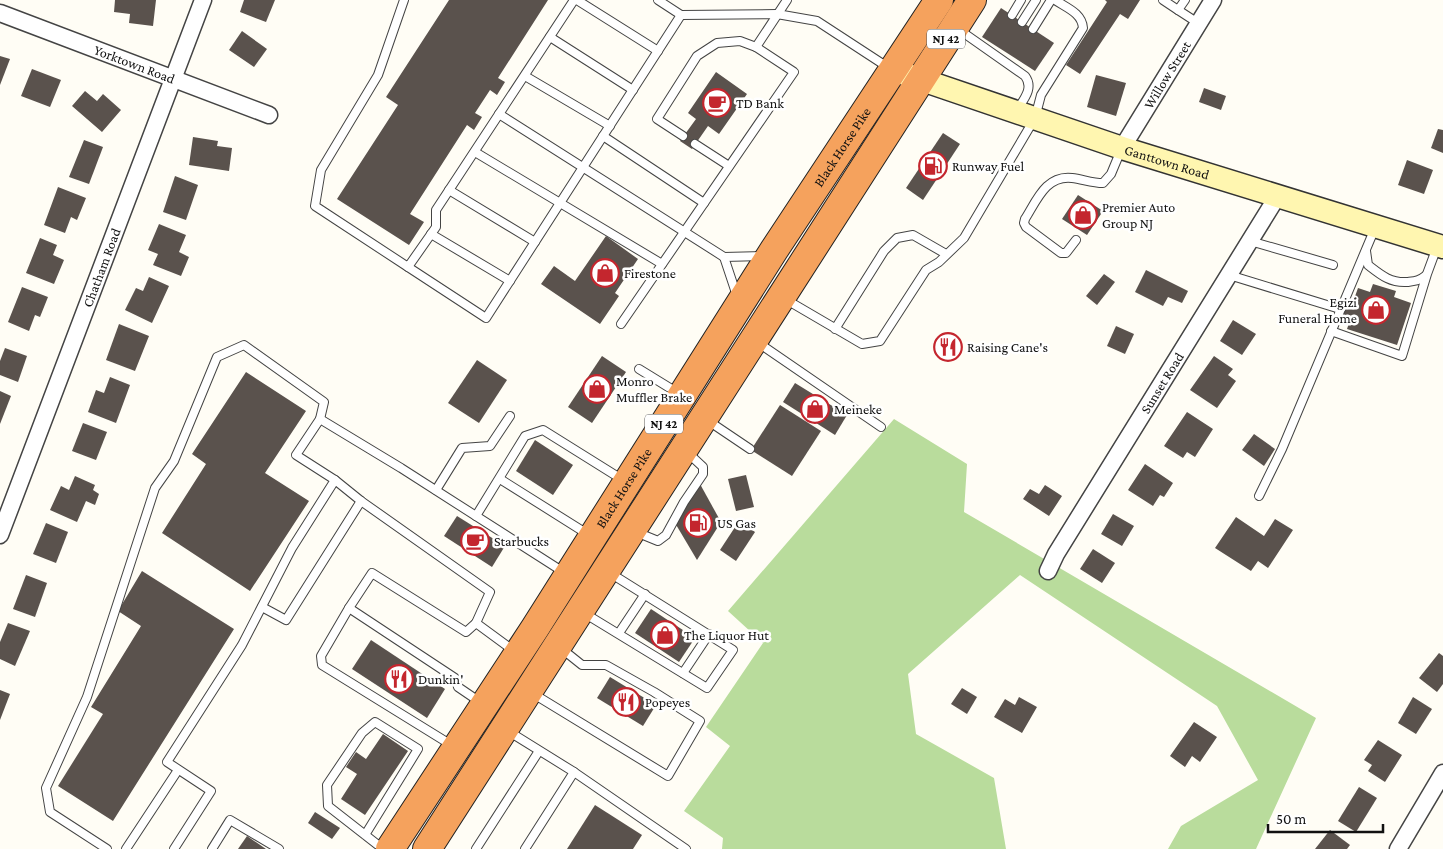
<svg xmlns="http://www.w3.org/2000/svg" width="1443" height="849" viewBox="0 0 1443 849" font-family="'Crimson Pro',serif">
<style>
.forest{fill:#b9dc9c}
.building{fill:#5a524d}
.lines{fill:none;stroke-linecap:round;stroke-linejoin:round}
.lane-casing{stroke:#444;stroke-width:10}
.street-casing{stroke:#444;stroke-width:19}
.secondary-casing{stroke:#333;stroke-width:25}
.highway-casing{stroke:#222;stroke-width:30}
.lane{stroke:#fff;stroke-width:8}
.street{stroke:#fff;stroke-width:16}
.secondary{stroke:#fff6b0;stroke-width:22}
.highway{stroke:#f5a25d;stroke-width:28}
.labels{text-anchor:middle;stroke-width:5;stroke-linejoin:round;paint-order:stroke}
.shield{fill:#fff;stroke:#585858;stroke-width:1}
.shield-label{font-size:12px;font-weight:bold;fill:#111}
.street-label{font-size:14px;fill:#111;stroke:#fff}
.poi-label{font-size:14px;fill:#111;stroke:#fff;text-anchor:start}
</style>
<rect width="100%" height="100%" fill="#fffdf5"/>
<!-- forest -->
<polygon class="forest" points="894,419 967,464 964,512 1316,718 1256,849 1168,849 1181,826 1258,780 1217,706 1020,575 908,674 916,734 994,778 1006,849 722,849 723,838 684,811 730,746 706,727 763,643 728,611"/>
<!-- building -->
<g class="building">
<polygon points="115,0 156,0 153,26 129,23 130,14 114,12"/>
<polygon points="244,0 275,0 266,22 240,12"/>
<polygon points="449,0 548,0 498,78 505,82 497,95 490,90 475,113 482,117 474,130 467,125 410,214 424,222 409,245 337,199 398,105 386,97"/>
<polygon points="1105,0 1140,0 1128,19 1120,14 1080,74 1066,65 1107,2"/>
<polygon points="1001,8 1054,43 1035,71 982,37"/>
<polygon points="242,31 267,49 254,67 229,50"/>
<polygon points="0,56 10,59 0,85"/>
<polygon points="32,69 61,80 50,107 21,96"/>
<polygon points="716,72 747,94 719,134 708,126 692,149 680,141 696,119 688,113"/>
<polygon points="1096,75 1126,83 1116,116 1087,107"/>
<polygon points="1204,88 1226,96 1221,110 1199,102"/>
<polygon points="85,91 97,101 103,94 121,110 102,132 72,106"/>
<polygon points="1438,129 1443,130 1443,153 1431,148"/>
<polygon points="943,133 960,144 923,200 906,188"/>
<polygon points="193,137 218,141 217,146 232,148 229,171 189,165"/>
<polygon points="84,140 103,147 89,184 69,177"/>
<polygon points="1407,160 1433,170 1424,194 1398,185"/>
<polygon points="175,176 198,185 186,220 163,212"/>
<polygon points="58,187 86,198 77,220 71,217 65,233 44,225"/>
<polygon points="1078,195 1103,211 1087,235 1062,219"/>
<polygon points="159,224 186,235 179,252 189,257 181,276 153,265 158,254 148,250"/>
<polygon points="606,236 638,259 615,293 619,296 600,324 541,284 554,266 575,281"/>
<polygon points="40,238 57,245 53,255 64,260 54,284 26,273"/>
<polygon points="1146,270 1188,291 1182,303 1168,297 1163,306 1135,292"/>
<polygon points="1104,274 1115,282 1097,305 1086,296"/>
<polygon points="149,277 169,286 152,323 125,310 136,288 143,291"/>
<polygon points="1373,284 1396,291 1394,297 1411,303 1397,345 1347,329 1350,320 1340,317 1346,300 1353,302 1358,288 1370,292"/>
<polygon points="22,287 48,297 40,317 35,315 29,331 8,322"/>
<polygon points="1233,320 1256,334 1242,355 1220,341"/>
<polygon points="119,324 149,336 135,371 106,360"/>
<polygon points="1116,326 1134,334 1125,354 1107,346"/>
<polygon points="5,348 27,356 18,382 0,375 0,361"/>
<polygon points="602,356 626,372 592,423 568,407"/>
<polygon points="1214,356 1233,369 1228,375 1236,381 1217,408 1190,390"/>
<polygon points="477,360 507,380 479,423 448,403"/>
<polygon points="246,372 306,411 265,473 309,501 250,591 162,533 206,464 192,454"/>
<polygon points="110,377 130,385 116,423 88,412 96,390 104,393"/>
<polygon points="795,383 847,415 835,435 783,402"/>
<polygon points="0,391 11,396 0,424"/>
<polygon points="780,405 821,431 792,476 751,450"/>
<polygon points="1187,412 1213,429 1195,457 1187,452 1183,458 1164,446"/>
<polygon points="83,423 107,432 96,460 72,451"/>
<polygon points="1254,434 1275,449 1264,466 1242,450"/>
<polygon points="535,440 573,465 553,495 516,471"/>
<polygon points="1145,464 1173,483 1164,497 1160,495 1153,506 1128,490"/>
<polygon points="746,475 754,507 736,511 728,479"/>
<polygon points="75,476 95,485 93,490 99,494 95,505 86,501 77,522 50,510 61,486 69,490"/>
<polygon points="700,484 721,522 697,560 675,523"/>
<polygon points="1045,485 1062,496 1049,516 1023,499 1030,489 1039,494"/>
<polygon points="1113,514 1134,526 1122,546 1101,534"/>
<polygon points="457,516 505,546 492,567 444,536"/>
<polygon points="1236,517 1264,536 1275,519 1293,530 1268,568 1258,561 1251,571 1215,548"/>
<polygon points="739,521 755,532 736,561 720,550"/>
<polygon points="46,523 68,532 56,563 33,554"/>
<polygon points="1093,549 1115,563 1102,583 1080,569"/>
<polygon points="142,571 234,629 113,821 58,786 103,714 91,707 141,626 118,611"/>
<polygon points="26,575 47,583 35,617 13,609"/>
<polygon points="651,609 695,638 679,662 635,633"/>
<polygon points="8,623 30,631 15,666 0,659 0,642"/>
<polygon points="371,640 445,689 427,718 352,669"/>
<polygon points="1439,653 1443,656 1443,684 1437,692 1419,678"/>
<polygon points="610,677 656,705 643,726 597,698"/>
<polygon points="962,688 977,697 967,714 951,704"/>
<polygon points="0,690 10,694 0,720"/>
<polygon points="1019,697 1037,707 1022,733 994,717 1005,699 1015,705"/>
<polygon points="1413,697 1432,709 1416,734 1398,723"/>
<polygon points="1194,722 1217,737 1200,762 1192,756 1185,767 1170,756"/>
<polygon points="383,734 408,751 365,815 341,799 357,774 346,767 356,752 366,759"/>
<polygon points="1378,740 1402,755 1385,782 1368,771 1372,765 1364,760"/>
<polygon points="1359,787 1377,798 1356,832 1338,821"/>
<polygon points="595,805 642,835 633,849 567,849"/>
<polygon points="315,812 340,828 332,839 308,823"/>
<polygon points="1330,830 1350,845 1347,849 1315,849"/>
<polygon points="247,836 266,849 238,849"/>
</g>
<g class="lines">
<defs>
<g id="lane">
<polyline points="404,0 378,75 321,170 315,206 408,267 436,227 436,210 574,0"/>
<polyline points="577,0 658,51"/>
<polyline points="658,0 681,15 777,14 817,21 889,68"/>
<polyline points="1163,0 1178,10 1185,0"/>
<polyline points="1178,10 1198,23"/>
<polyline points="1012,15 1021,0"/>
<polyline points="1022,22 1036,0"/>
<path d="M 958,29 L 1025,76 C 1034,88 1024,99 1017,110"/>
<polyline points="1033,29 1051,0"/>
<polyline points="550,37 633,90"/>
<polyline points="756,47 787,0"/>
<polyline points="525,76 610,126"/>
<polyline points="499,114 724,257 763,256"/>
<polyline points="603,136 704,203"/>
<polyline points="695,144 729,166"/>
<polyline points="475,152 662,264"/>
<polyline points="449,190 535,242"/>
<polyline points="431,234 510,281"/>
<path d="M 1076,240 L 1066,253 L 1061,253 L 1026,227 L 1024,223 L 1025,219 C 1037,200 1046,175 1072,178 C 1082,179 1092,183 1103,183 L 1111,174 L 1121,150"/>
<polyline points="1250,241 1333,265"/>
<path d="M 1366,251 L 1368,265 C 1381,275 1390,283 1407,282 C 1415,281 1419,281 1425,276"/>
<polyline points="724,257 737,296"/>
<polyline points="408,267 486,318 681,15"/>
<polyline points="1229,275 1340,309"/>
<path d="M 785,299 L 862,344 L 880,341 L 926,270 L 939,262 L 964,238 L 1035,118 L 1041,95 L 1083,28 C 1082,13 1067,8 1055,0"/>
<polyline points="621,324 794,72 756,47 740,41 717,43 697,56 657,119 683,136"/>
<polyline points="835,329 884,251 897,238 913,235 946,254"/>
<polyline points="1331,331 1402,356 1427,274 1437,247"/>
<polyline points="757,342 881,427"/>
<polyline points="639,369 678,393"/>
<polyline points="707,420 750,449"/>
<polyline points="500,479 589,535"/>
<polyline points="335,480 361,501 490,592 476,623"/>
<polyline points="436,490 462,448 490,446 510,416"/>
<polyline points="1259,496 1282,449 1375,228"/>
<polyline points="476,516 525,436 543,430 623,480"/>
<polyline points="636,532 658,541 666,535 684,502 703,474 703,467 688,453"/>
<polyline points="262,607 286,620 361,501"/>
<polyline points="349,608 321,656 322,665 453,746"/>
<polyline points="584,613 707,688 733,650 610,573"/>
<polyline points="619,633 645,594"/>
<polyline points="683,673 709,634"/>
<polyline points="532,693 668,776 700,721 654,692 606,665 582,665 562,649"/>
<polyline points="480,702 458,687 455,678 349,608 372,573 466,632 476,623 514,651"/>
<polyline points="508,731 574,772 525,849"/>
<polyline points="574,772 686,849"/>
<polyline points="365,835 418,749 375,722 362,733 327,785 328,806 383,849"/>
<polyline points="107,849 50,812 46,788 87,697 155,488 174,461 217,357 244,345 324,402 320,419"/>
<polyline points="126,849 178,770"/>
<polyline points="174,849 211,791 167,762 242,645 292,548 335,480 296,455 320,419 401,468 565,573"/>
<polyline points="212,849 230,820 279,849"/>
<polyline points="476,849 539,751"/>
</g>
<g id="street">
<path id="s1" d="M 0,13 L 269,115"/>
<path id="s2" d="M 1122,148 L 1213,0"/>
<path id="s3" d="M 0,535 L 203,0"/>
<path id="s4" d="M 1048,571 L 1056,554 L 1277,197"/>
<polyline points="1398,849 1443,773"/>
</g>
<g id="secondary">
<path id="s5" d="M 893,70 L 1122,148 L 1443,247"/>
</g>
<g id="highway">
<path id="s6" d="M 390,849 L 535,628 L 774,250 L 939,0"/>
<polyline points="427,849 972,0"/>
</g>
</defs>
<!-- lane casing -->
<use href="#lane" class="lane-casing"/>
<!-- street casing -->
<use href="#street" class="street-casing"/>
<!-- secondary casing -->
<use href="#secondary" class="secondary-casing"/>
<!-- highway casing -->
<use href="#highway" class="highway-casing"/>
<!-- lane -->
<use href="#lane" class="lane"/>
<!-- street -->
<use href="#street" class="street"/>
<!-- secondary -->
<use href="#secondary" class="secondary"/>
<!-- highway -->
<use href="#highway" class="highway"/>
</g>
<!-- icons -->
<defs>
<symbol id="cafe-ring" viewBox="-11 -11 22 22"><circle r="9.5" fill="#fff" stroke="#c4262e" stroke-width="1.5"/><path d="M-5.5-4.5H6V0H3Q3 3.5 0 3.5H-2.5Q-5.5 3.5-5.5 0ZM3-3.2v2h1.7v-2ZM-6 4.5H4V6H-6Z" fill="#c4262e"/></symbol>
<symbol id="fuel-ring" viewBox="-11 -11 22 22"><circle r="9.5" fill="#fff" stroke="#c4262e" stroke-width="1.5"/><path d="M-5.5-6h7V0h2V4h1.3V-2.5L3-4.5l.8-.8L6-3V5H2.5V1h-1V6h-7ZM-4.2-4.7v3.2H.2V-4.7Z" fill="#c4262e"/></symbol>
<symbol id="shop-ring" viewBox="-11 -11 22 22"><circle r="9.5" fill="#fff" stroke="#c4262e" stroke-width="1.5"/><path d="M-5-2.5h2.3a2.7 3.5 0 0 1 5.4 0H5L5.5 6h-11ZM-1.5-2.5h3a1.5 2.3 0 0 0-3 0Z" fill="#c4262e"/></symbol>
<symbol id="restaurant-ring" viewBox="-11 -11 22 22"><circle r="9.5" fill="#fff" stroke="#c4262e" stroke-width="1.5"/><path d="M-5-6h1v4h1v-4h1v4h1v-4h1v5L-1.5 .5V6h-2V.5L-5-1ZM5-6V6H3V1.5H1.5Q1.5-4 5-6Z" fill="#c4262e"/></symbol>
</defs>
<g fill-rule="evenodd">
<use href="#cafe-ring" x="701" y="87" width="32" height="32"/>
<use href="#fuel-ring" x="917" y="150" width="32" height="32"/>
<use href="#shop-ring" x="1067" y="199" width="32" height="32"/>
<use href="#shop-ring" x="589" y="257" width="32" height="32"/>
<use href="#shop-ring" x="1360" y="294" width="32" height="32"/>
<use href="#restaurant-ring" x="932" y="331" width="32" height="32"/>
<use href="#shop-ring" x="581" y="373" width="32" height="32"/>
<use href="#shop-ring" x="799" y="393" width="32" height="32"/>
<use href="#fuel-ring" x="682" y="507" width="32" height="32"/>
<use href="#cafe-ring" x="459" y="525" width="32" height="32"/>
<use href="#shop-ring" x="649" y="619" width="32" height="32"/>
<use href="#restaurant-ring" x="383" y="663" width="32" height="32"/>
<use href="#restaurant-ring" x="610" y="686" width="32" height="32"/>
</g>
<g class="labels">
<!-- shield labels -->
<g class="shield">
<rect x="927" y="29.5" width="38" height="19" rx="4"/>
<rect x="645" y="414.5" width="38" height="19" rx="4"/>
</g>
<g class="shield-label">
<text x="946" y="43">NJ 42</text>
<text x="664" y="428">NJ 42</text>
</g>
<!-- street labels -->
<g class="street-label">
<text dy="5" stroke="none"><textPath href="#s1" startOffset="144">Yorktown Road</textPath></text>
<text dy="5" stroke="none"><textPath href="#s2" startOffset="86">Willow Street</textPath></text>
<text dy="5" stroke="none"><textPath href="#s6" startOffset="835">Black Horse Pike</textPath></text>
<text dy="5" stroke="none"><textPath href="#s5" startOffset="289">Ganttown Road</textPath></text>
<text dy="5" stroke="none"><textPath href="#s3" startOffset="286">Chatham Road</textPath></text>
<text dy="5" stroke="none"><textPath href="#s4" startOffset="220">Sunset Road</textPath></text>
<text dy="5" stroke="none"><textPath href="#s6" startOffset="430">Black Horse Pike</textPath></text>
</g>
<!-- poi labels -->
<g class="poi-label">
<text x="736" y="108">TD Bank</text>
<text x="952" y="171">Runway Fuel</text>
<text x="1102" y="212">Premier Auto<tspan x="1102" dy="16">Group NJ</tspan></text>
<text x="624" y="278">Firestone</text>
<text x="1357" y="307" text-anchor="end">Egizi<tspan x="1357" dy="16">Funeral Home</tspan></text>
<text x="967" y="352">Raising Cane's</text>
<text x="616" y="386">Monro<tspan x="616" dy="16">Muffler Brake</tspan></text>
<text x="834" y="414">Meineke</text>
<text x="717" y="528">US Gas</text>
<text x="494" y="546">Starbucks</text>
<text x="684" y="640">The Liquor Hut</text>
<text x="418" y="684">Dunkin'</text>
<text x="645" y="707">Popeyes</text>
</g>
</g>
<!-- scale -->
<path d="M1268 824v8h115v-8" fill="none" stroke="#111111" stroke-width="2.5"/>
<text x="1276" y="824" font-size="15" fill="#111111" stroke="#ffffff" stroke-width="4" paint-order="stroke">50 m</text>
</svg>
